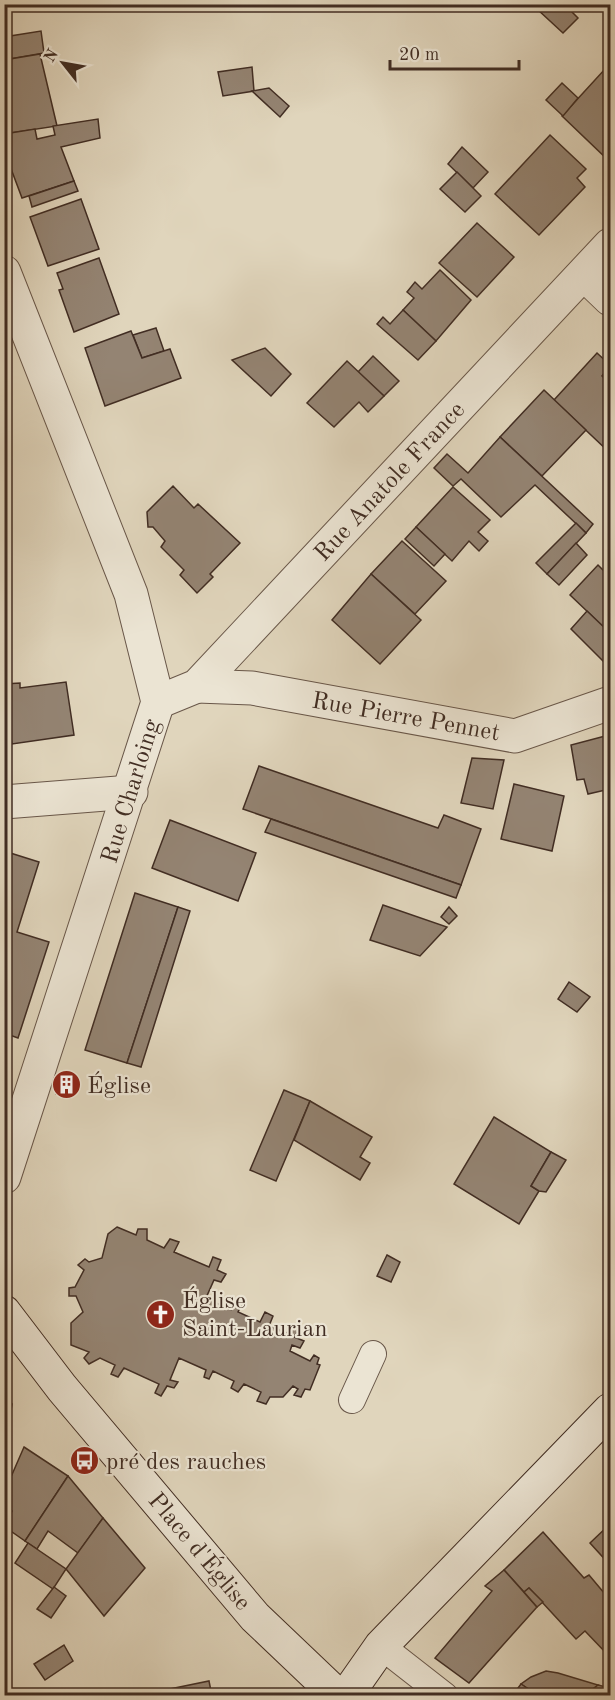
<svg xmlns="http://www.w3.org/2000/svg" width="615" height="1700" viewBox="0 0 615 1700" font-family="'Old Standard TT',serif">
<style>
.building{fill:#948473;stroke:#412d23;stroke-width:1.5}
.lines{fill:none;stroke-linecap:round;stroke-linejoin:round}
.lane-casing{stroke:#695749;stroke-width:28}
.street-casing{stroke:#695749;stroke-width:35}
.secondary-casing{stroke:#412d23;stroke-width:35}
.lane{stroke:#ebe4d3;stroke-width:26}
.street{stroke:#ebe4d3;stroke-width:33}
.secondary{stroke:#ebe4d3;stroke-width:33}
.labels{text-anchor:middle;stroke-width:4.5;stroke-linejoin:round;paint-order:stroke}
.street-label{font-size:24px;fill:#412d23;stroke:#ebe4d3}
.poi-label{font-size:24px;fill:#412d23;stroke:#ebe4d3;text-anchor:start}
</style>
<rect width="100%" height="100%" fill="#e0d5bc"/>
<filter id="stains"><feTurbulence type="fractalNoise" baseFrequency=".00333" numOctaves="4"/><feColorMatrix values="0 0 0 0 .2 0 0 0 0 .09 0 0 0 0 .02 0 0 0 .5 -.17"/></filter>
<radialGradient id="worn" r=".72"><stop offset=".6" stop-color="#630" stop-opacity="0"/><stop offset="1" stop-color="#630" stop-opacity=".3"/></radialGradient>
<!-- building -->
<g class="building">
<polygon points="542,4 564,4 578,18 563,33 537,9"/>
<polygon points="41,31 44,53 4,60 4,37"/>
<polygon points="40,54 57,126 4,134 4,60"/>
<polygon points="252,67 254,91 223,96 218,72"/>
<polygon points="605,69 610,74 610,155 607,159 562,116"/>
<polygon points="562,83 578,98 563,116 546,100"/>
<polygon points="269,88 289,106 280,117 252,91"/>
<polygon points="98,119 100,138 61,147 74,181 22,198 4,150 4,134 35,129 37,139 55,135 53,126"/>
<polygon points="550,135 586,169 577,178 585,187 539,235 495,194"/>
<polygon points="462,147 488,172 473,188 448,164"/>
<polygon points="457,172 481,196 465,212 440,189"/>
<polygon points="74,181 78,191 32,207 29,196"/>
<polygon points="81,199 99,249 48,266 30,217"/>
<polygon points="477,223 514,257 477,297 439,263"/>
<polygon points="99,258 119,314 74,332 59,290 63,289 57,273"/>
<polygon points="440,270 471,300 436,341 403,310 414,298 407,292 415,282 422,289"/>
<polygon points="403,310 436,341 418,360 377,324 383,317 390,324"/>
<polygon points="156,328 164,351 142,358 133,335"/>
<polygon points="131,331 142,358 170,349 181,378 105,406 85,348"/>
<polygon points="265,348 291,374 271,396 232,360"/>
<polygon points="597,353 610,365 602,376 610,384 610,453 554,400"/>
<polygon points="373,356 399,381 384,396 358,372"/>
<polygon points="347,361 384,396 368,412 359,402 334,427 307,403"/>
<polygon points="544,390 586,430 542,476 500,437"/>
<polygon points="500,437 593,524 586,533 535,485 501,517 461,479 453,486 434,468 447,454 468,473"/>
<polygon points="173,486 194,508 198,504 240,543 210,574 213,577 197,593 180,575 184,570 161,547 165,541 153,527 148,527 147,512"/>
<polygon points="453,487 490,520 478,532 488,541 479,551 469,541 452,561 416,527"/>
<polygon points="576,523 586,533 547,574 536,563"/>
<polygon points="416,527 445,554 434,566 405,539"/>
<polygon points="402,541 446,581 415,614 371,574"/>
<polygon points="576,543 587,555 559,585 547,574"/>
<polygon points="598,565 610,577 610,633 570,595"/>
<polygon points="371,574 421,620 380,664 332,620"/>
<polygon points="587,611 610,633 610,668 571,629"/>
<polygon points="4,643 10,683 4,684"/>
<polygon points="66,682 74,735 12,744 7,716 4,716 4,684 20,683 20,688"/>
<polygon points="609,735 610,789 588,794 584,779 577,780 571,745"/>
<polygon points="472,758 504,760 493,809 461,803"/>
<polygon points="259,766 438,828 444,815 481,829 461,885 243,809"/>
<polygon points="514,784 564,796 552,851 501,839"/>
<polygon points="271,819 461,885 456,898 265,832"/>
<polygon points="170,820 256,853 238,901 152,868"/>
<polygon points="4,851 39,862 17,932 49,942 18,1038 4,1033"/>
<polygon points="135,893 178,907 127,1063 85,1050"/>
<polygon points="383,905 447,927 420,956 370,940"/>
<polygon points="178,907 190,911 141,1067 127,1063"/>
<polygon points="449,907 457,916 449,924 441,917"/>
<polygon points="569,982 590,997 577,1012 558,999"/>
<polygon points="63,1072 76,1076 69,1098 56,1094"/>
<polygon points="284,1090 310,1101 276,1181 250,1170"/>
<polygon points="310,1101 372,1137 360,1157 370,1163 360,1180 294,1140"/>
<polygon points="494,1117 551,1152 531,1186 539,1191 519,1224 454,1184"/>
<polygon points="551,1152 566,1160 546,1192 539,1191 531,1186"/>
<polygon points="117,1227 136,1235 138,1229 147,1229 147,1240 164,1248 170,1239 179,1242 174,1252 209,1267 213,1257 221,1260 217,1270 226,1274 221,1282 214,1280 206,1298 231,1310 236,1299 243,1302 238,1312 260,1322 265,1312 273,1316 269,1326 287,1333 291,1324 300,1328 294,1337 304,1341 300,1348 292,1345 290,1351 310,1361 314,1355 319,1358 317,1364 320,1365 310,1390 305,1389 301,1397 294,1395 298,1389 293,1386 283,1397 270,1397 266,1404 257,1401 261,1392 244,1384 238,1392 231,1388 234,1381 213,1371 209,1379 204,1377 206,1370 179,1358 170,1380 178,1382 174,1388 167,1386 161,1396 155,1393 159,1384 124,1368 118,1377 111,1374 115,1365 100,1358 89,1364 84,1358 89,1352 71,1345 71,1323 83,1312 76,1296 69,1296 69,1288 75,1287 84,1270 78,1265 85,1259 89,1262 102,1258 108,1234"/>
<polygon points="387,1255 400,1262 391,1282 377,1276"/>
<polygon points="4,1394 12,1404 4,1454"/>
<polygon points="24,1447 68,1476 25,1541 5,1527 12,1511 4,1505 4,1493"/>
<polygon points="68,1476 103,1518 78,1553 48,1531 37,1549 25,1541"/>
<polygon points="103,1518 145,1568 104,1616 66,1569"/>
<polygon points="610,1524 610,1565 590,1543"/>
<polygon points="543,1532 584,1578 589,1575 610,1600 610,1649 606,1653 585,1631 576,1639 529,1588 524,1592 504,1570"/>
<polygon points="28,1543 66,1569 53,1589 15,1563"/>
<polygon points="504,1570 537,1607 469,1683 435,1658 492,1591 485,1586"/>
<polygon points="54,1587 66,1596 51,1618 37,1609"/>
<polygon points="529,1588 543,1602 537,1607 524,1592"/>
<polygon points="64,1645 73,1661 45,1680 34,1664"/>
<polygon points="546,1671 558,1673 598,1685 584,1696 539,1696 521,1684 531,1677"/>
<polygon points="209,1681 212,1696 151,1696 150,1693"/>
<polygon points="521,1684 539,1696 512,1696"/>
<polygon points="598,1685 610,1688 610,1696 584,1696"/>
</g>
<g class="lines">
<defs>
<g id="lane">
<polyline points="352,1400 373,1354"/>
<polyline points="381,1646 445,1696"/>
</g>
<g id="street">
<polyline points="4,272 131,594 158,702 4,1177"/>
<polyline points="584,274 610,299"/>
<polyline points="197,686 252,688 515,736 610,703"/>
<polyline points="158,702 197,686 610,245"/>
<polyline points="4,802 131,792"/>
</g>
<g id="secondary">
<polyline points="4,1312 62,1388 255,1617 338,1696"/>
<polyline points="346,1696 381,1646 610,1410"/>
</g>
</defs>
<!-- lane casing -->
<use href="#lane" class="lane-casing"/>
<!-- street casing -->
<use href="#street" class="street-casing"/>
<!-- secondary casing -->
<use href="#secondary" class="secondary-casing"/>
<!-- lane -->
<use href="#lane" class="lane"/>
<!-- street -->
<use href="#street" class="street"/>
<!-- secondary -->
<use href="#secondary" class="secondary"/>
</g>
<!-- icons -->
<defs>
<symbol id="building-disc" viewBox="-11 -11 22 22"><circle r="9.5" fill="#8f2418" stroke="#ebe4d3"/><path d="M-4-6H4V6H1V3H-1V6H-4ZM-2.5-4.3h1.7v1.8h-1.7ZM.8-4.3h1.7v1.8H.8ZM-2.5-1h1.7V.8h-1.7ZM.8-1h1.7V.8H.8Z" fill="#fff"/></symbol>
<symbol id="church-disc" viewBox="-11 -11 22 22"><circle r="9.5" fill="#8f2418" stroke="#ebe4d3"/><path d="M-1.2-6h2.4v3.5h3.3v2.4h-3.3V6h-2.4V-.1h-3.3v-2.4h3.3Z" fill="#fff"/></symbol>
<symbol id="bus-disc" viewBox="-11 -11 22 22"><circle r="9.5" fill="#8f2418" stroke="#ebe4d3"/><path d="M-5-6H5V4H4V6H2V4H-2V6H-4V4H-5ZM-3.5-4V0h7V-4ZM-3.5 1.2v1.5H-2V1.2ZM2 1.2v1.5H3.5V1.2Z" fill="#fff"/></symbol>
</defs>
<g fill-rule="evenodd">
<use href="#building-disc" x="50" y="1068" width="33" height="33"/>
<use href="#church-disc" x="144" y="1298" width="33" height="33"/>
<use href="#bus-disc" x="68" y="1444" width="33" height="33"/>
</g>
<g class="labels">
<!-- street labels -->
<g class="street-label">
<text transform="translate(389 481) rotate(-47)" y="8">Rue Anatole France</text>
<text transform="translate(406 716) rotate(10)" y="8">Rue Pierre Pennet</text>
<text transform="translate(130 791) rotate(-73)" y="8">Rue Charloing</text>
<text transform="translate(200 1551) rotate(50)" y="8">Place d'Église</text>
</g>
<!-- poi labels -->
<g class="poi-label">
<text x="87" y="1093">Église</text>
<text x="182" y="1308">Église<tspan x="182" dy="28">Saint-Laurian</tspan></text>
<text x="106" y="1469">pré des rauches</text>
</g>
</g>
<!-- margin -->
<rect width="615" height="1700" fill="none" stroke="#e0d5bc" stroke-width="24"/>
<rect x="6" y="6" width="603" height="1688" fill="none" stroke="#412d23" stroke-width="3"/>
<rect x="12" y="12" width="591" height="1676" fill="none" stroke="#412d23" stroke-width="1.5"/>
<!-- north arrow -->
<g transform="translate(63 63) rotate(301)" stroke="#ebe4d3" stroke-width="4.5" paint-order="stroke">
<path d="M0-4.5L10 22L0 15L-10 22Z" fill="#412d23"/>
<text y="-9" font-size="16" font-weight="bold" text-anchor="middle" fill="#412d23">N</text>
</g>
<!-- scale -->
<path d="M390 60v9h129v-9" fill="none" stroke="#412d23" stroke-width="3"/>
<text x="399" y="60" font-size="18" fill="#412d23" stroke="#ebe4d3" stroke-width="4.5" paint-order="stroke">20 m</text>
<rect width="100%" height="100%" filter="url(#stains)"/>
<rect width="100%" height="100%" fill="url(#worn)"/>
</svg>
